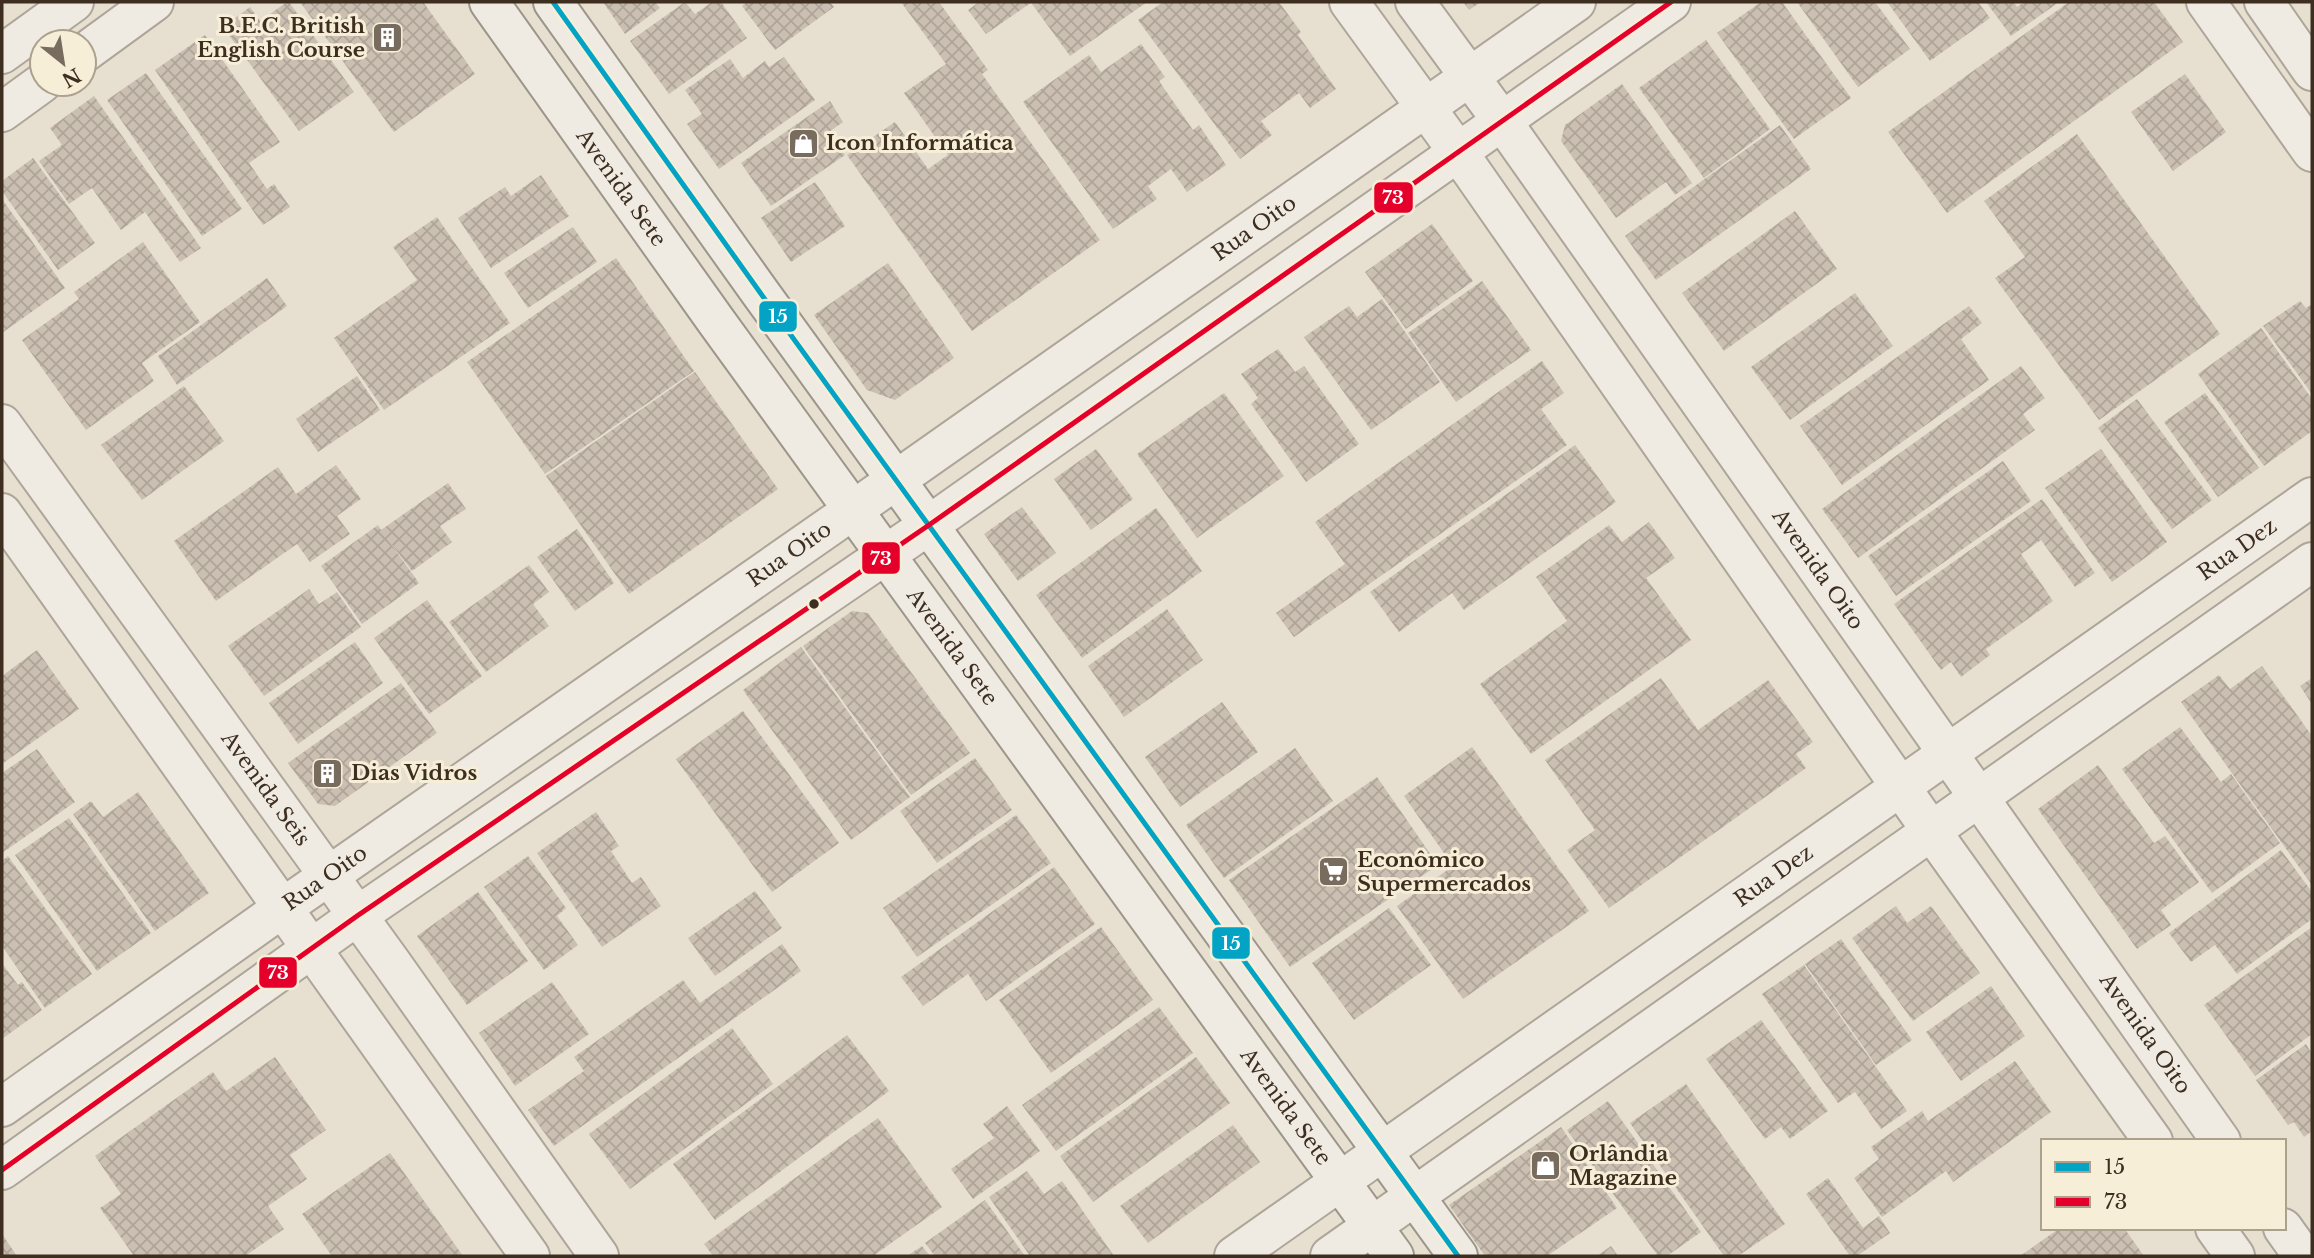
<svg xmlns="http://www.w3.org/2000/svg" width="2314" height="1258" viewBox="0 0 2314 1258" font-family="'Libre Baskerville',serif">
<style>
.building{fill:url(#building-cross-hatch)}
.lines{fill:none;stroke-linecap:round;stroke-linejoin:round}
.street-casing{stroke:#ada599;stroke-width:42}
.secondary-casing{stroke:#9c958a;stroke-width:42}
.street{stroke:#efebe3;stroke-width:38}
.secondary{stroke:#efebe3;stroke-width:38}
.bus-1-casing{stroke:#f7eed8;stroke-width:10}
.bus-2-casing{stroke:#f7eed8;stroke-width:10}
.bus-1{stroke:#03a3c5;stroke-width:5}
.bus-2{stroke:#e4002b;stroke-width:5}
.bus-dot{fill:#3d2e20;stroke:#f7eed8;stroke-width:2.5}
.labels{text-anchor:middle;stroke-width:6;stroke-linejoin:round;paint-order:stroke}
.poi-label{font-size:21px;font-weight:bold;fill:#3d2e20;stroke:#f7eed8;text-anchor:start}
.street-label{font-size:21px;fill:#3d2e20;stroke:#f7eed8}
.line-badge{stroke:#f7eed8;stroke-width:2.5}
.badge-label{font-size:19px;text-anchor:middle;font-weight:bold;fill:#fff}
</style>
<defs>
<pattern id="building-cross-hatch" width="8" height="8" patternUnits="userSpaceOnUse" patternTransform="scale(1.75)"><rect width="8" height="8" fill="#cbbfb2"/><path d="M0 0l8 8M0 8l8-8" fill="none" stroke="#afa499"/></pattern>
</defs>
<rect width="100%" height="100%" fill="#e7e0d1"/>
<!-- building -->
<g class="building">
<polygon points="287,2 289,2 354,92 299,131 223,27 250,7 260,21"/>
<polygon points="300,2 423,2 475,74 394,132"/>
<polygon points="603,2 655,2 660,8 625,34"/>
<polygon points="685,2 695,14 712,2 721,2 747,38 669,94 630,41"/>
<polygon points="747,2 830,2 834,7 775,50 742,6"/>
<polygon points="901,2 939,2 988,70 982,74 1100,240 972,331 847,155 895,122 928,169 948,155 904,93 946,64"/>
<polygon points="979,2 1032,2 986,34 968,10"/>
<polygon points="1035,2 1147,2 1070,56 1032,4"/>
<polygon points="1163,2 1279,2 1301,32 1298,35 1336,89 1310,108 1299,93 1261,121 1272,135 1240,159 1138,20"/>
<polygon points="1463,2 1481,2 1469,10"/>
<polygon points="1761,2 1782,2 1851,98 1794,139 1717,33"/>
<polygon points="1797,2 1875,2 1910,49 1858,87"/>
<polygon points="1887,2 1978,2 1990,18 1930,61"/>
<polygon points="1986,2 2014,2 2017,7 2024,2 2059,2 2011,36"/>
<polygon points="2069,2 2154,2 2183,42 1947,213 1888,132"/>
<polygon points="205,35 280,142 249,163 267,189 274,184 290,207 263,225 155,70"/>
<polygon points="1706,40 1770,129 1704,178 1639,88"/>
<polygon points="1141,44 1165,77 1159,81 1193,130 1199,125 1226,165 1187,192 1171,169 1148,186 1157,199 1113,229 1023,102 1089,55 1101,72"/>
<polygon points="784,57 815,100 719,169 687,124 702,114 685,90 730,59 743,78 765,61 769,67"/>
<polygon points="146,73 242,209 202,236 107,100"/>
<polygon points="2185,74 2226,132 2173,171 2131,112"/>
<polygon points="1622,84 1692,183 1675,195 1666,182 1616,218 1561,141 1565,125"/>
<polygon points="94,96 201,248 180,262 145,212 121,230 92,188 69,204 39,161 62,145 50,128"/>
<polygon points="830,101 843,122 829,132 845,155 771,206 741,163"/>
<polygon points="1780,125 1811,169 1656,280 1625,236"/>
<polygon points="2077,134 2220,334 2099,420 1995,278 2025,257 1984,201"/>
<polygon points="33,158 95,243 58,270 2,191 2,181"/>
<polygon points="541,175 569,216 491,268 458,218 505,187 511,196"/>
<polygon points="815,182 845,226 791,262 761,218"/>
<polygon points="2,199 65,288 2,333"/>
<polygon points="1795,211 1837,269 1724,351 1682,293"/>
<polygon points="437,217 510,323 384,410 334,338 417,280 393,247"/>
<polygon points="1432,224 1473,281 1406,329 1365,272"/>
<polygon points="573,227 597,262 528,308 504,273"/>
<polygon points="143,242 200,322 142,363 154,381 86,430 22,340 79,299 74,292"/>
<polygon points="616,258 694,371 545,474 467,362"/>
<polygon points="888,263 954,358 895,400 867,390 814,315"/>
<polygon points="267,278 287,306 177,385 158,356"/>
<polygon points="1482,281 1531,350 1456,402 1408,333"/>
<polygon points="1855,293 1893,346 1790,420 1751,367"/>
<polygon points="1382,299 1440,382 1371,430 1304,337 1349,306 1357,317"/>
<polygon points="2300,301 2306,308 2312,304 2312,394 2263,326"/>
<polygon points="1969,306 1982,323 1961,339 1989,380 1842,485 1800,426"/>
<polygon points="2261,328 2312,399 2312,431 2264,466 2198,374"/>
<polygon points="1278,349 1295,372 1304,366 1359,444 1306,482 1251,404 1258,398 1241,374"/>
<polygon points="1542,361 1564,393 1541,409 1567,445 1294,637 1276,613 1345,564 1315,522"/>
<polygon points="2021,366 2045,398 2023,414 2035,430 1858,558 1822,509"/>
<polygon points="695,372 778,489 629,594 546,476"/>
<polygon points="357,376 380,410 318,452 296,419"/>
<polygon points="184,386 224,441 142,500 101,445"/>
<polygon points="1224,393 1284,476 1197,538 1137,454"/>
<polygon points="2205,393 2259,468 2218,497 2164,422"/>
<polygon points="2137,399 2212,500 2172,529 2098,428"/>
<polygon points="1575,445 1616,502 1464,610 1452,593 1399,632 1370,592"/>
<polygon points="1096,449 1133,499 1091,530 1054,479"/>
<polygon points="2101,449 2167,542 2112,582 2045,488"/>
<polygon points="2003,461 2031,501 1896,596 1868,556"/>
<polygon points="336,465 361,499 337,516 350,534 310,562 297,544 216,601 174,541 278,467 296,494"/>
<polygon points="448,483 466,509 440,526 452,542 412,571 386,537 419,583 362,624 321,566 378,525 381,530"/>
<polygon points="2042,499 2095,573 2075,587 2041,540 2021,554 2053,601 1986,649 1990,655 1961,677 1951,662 1941,670 1894,604"/>
<polygon points="1022,507 1056,553 1018,581 984,534"/>
<polygon points="1156,508 1202,571 1082,658 1036,595"/>
<polygon points="1649,522 1675,558 1646,578 1691,640 1531,754 1480,684 1567,621 1536,577 1609,525 1622,542"/>
<polygon points="577,529 614,583 575,611 537,557"/>
<polygon points="529,565 549,592 533,604 549,626 486,672 449,622"/>
<polygon points="309,589 319,604 337,592 361,627 264,696 228,646"/>
<polygon points="427,600 482,676 429,714 374,638"/>
<polygon points="1167,609 1203,660 1124,717 1088,666"/>
<polygon points="852,611 868,613 970,753 911,795 803,646"/>
<polygon points="355,642 383,683 298,744 269,703"/>
<polygon points="801,647 910,797 851,840 743,690"/>
<polygon points="37,650 79,709 2,764 2,676"/>
<polygon points="2262,666 2312,736 2312,885 2181,702 2219,675 2230,689"/>
<polygon points="1661,678 1698,730 1768,680 1813,742 1796,754 1806,768 1609,908 1567,850 1595,830 1545,760"/>
<polygon points="2312,678 2312,704 2300,686"/>
<polygon points="401,683 437,733 335,806 318,804 288,763"/>
<polygon points="1222,702 1258,752 1180,807 1145,757"/>
<polygon points="743,711 839,843 772,892 676,759"/>
<polygon points="2180,727 2221,782 2231,774 2280,843 2212,893 2122,769"/>
<polygon points="1472,747 1589,911 1463,999 1397,906 1453,866 1404,796"/>
<polygon points="1295,748 1333,801 1224,878 1186,825"/>
<polygon points="37,749 75,802 2,853 2,773"/>
<polygon points="975,758 1012,810 937,863 900,811"/>
<polygon points="2098,765 2154,843 2165,836 2199,882 2161,910 2171,925 2137,949 2038,809"/>
<polygon points="1377,777 1438,865 1290,967 1229,880"/>
<polygon points="138,792 209,893 155,931 73,814 91,801 103,817"/>
<polygon points="596,812 619,846 611,851 632,883 641,877 661,906 602,947 537,853"/>
<polygon points="1016,815 1051,863 917,957 883,908"/>
<polygon points="69,818 151,933 97,971 15,855"/>
<polygon points="2281,850 2312,892 2312,919 2237,974 2215,945 2191,962 2169,933"/>
<polygon points="8,856 92,974 45,1008 2,946 2,861"/>
<polygon points="528,856 566,908 557,916 578,945 544,970 484,887"/>
<polygon points="1054,867 1095,924 986,1001 968,974 923,1006 901,977"/>
<polygon points="755,891 782,928 715,976 688,938"/>
<polygon points="478,892 528,961 467,1005 417,936"/>
<polygon points="1896,906 1907,923 1931,906 1980,973 1913,1021 1852,938"/>
<polygon points="1389,908 1431,965 1354,1020 1312,963"/>
<polygon points="1101,927 1153,1000 1051,1073 999,1000"/>
<polygon points="2312,927 2312,1034 2255,1076 2204,1005"/>
<polygon points="1841,939 1912,1040 1876,1065 1805,964"/>
<polygon points="782,944 801,971 554,1146 528,1110 584,1071 574,1057 683,980 700,1003"/>
<polygon points="2,963 18,985 22,982 42,1010 2,1039"/>
<polygon points="1804,965 1907,1111 1881,1129 1855,1092 1838,1103 1762,994"/>
<polygon points="552,982 589,1034 515,1086 479,1033"/>
<polygon points="1991,986 2025,1036 1961,1081 1926,1032"/>
<polygon points="1159,1007 1193,1053 1056,1151 1022,1105"/>
<polygon points="1761,1020 1828,1111 1790,1139 1781,1127 1765,1139 1706,1059"/>
<polygon points="732,1028 773,1084 630,1189 589,1134"/>
<polygon points="847,1035 889,1091 715,1220 673,1164"/>
<polygon points="2306,1044 2312,1054 2312,1131 2304,1137 2294,1122 2288,1125 2256,1080"/>
<polygon points="275,1057 326,1130 290,1155 307,1179 268,1206 284,1229 245,1256 134,1256 100,1208 121,1194 95,1156 213,1072 226,1091"/>
<polygon points="1196,1057 1230,1103 1093,1202 1060,1156"/>
<polygon points="2015,1061 2051,1112 1953,1182 1946,1171 1882,1217 1854,1178 1879,1159 1871,1147 1922,1111 1928,1121"/>
<polygon points="1686,1084 1785,1224 1738,1256 1724,1256 1630,1123"/>
<polygon points="1608,1101 1701,1232 1667,1256 1658,1256 1567,1130"/>
<polygon points="1007,1106 1040,1151 973,1199 951,1169 994,1138 983,1124"/>
<polygon points="878,1118 942,1207 873,1256 713,1256 704,1244"/>
<polygon points="1233,1125 1260,1162 1148,1243 1120,1206"/>
<polygon points="1561,1127 1617,1208 1547,1256 1485,1256 1449,1205"/>
<polygon points="390,1153 463,1256 332,1256 302,1214"/>
<polygon points="1027,1171 1044,1194 1062,1181 1114,1256 1030,1256 989,1197"/>
<polygon points="1828,1178 1863,1228 1879,1216 1890,1233 1857,1256 1850,1256 1806,1194"/>
<polygon points="985,1200 1025,1256 935,1256 925,1243"/>
<polygon points="2060,1228 2124,1228 2144,1256 2020,1256"/>
<polygon points="2,1234 17,1256 2,1256"/>
<polygon points="922,1246 930,1256 907,1256"/>
<polygon points="1611,1246 1618,1256 1597,1256"/>
</g>
<g class="lines">
<defs>
<g id="street">
<polyline points="1349,2 1458,152 1932,832 2153,1141"/>
<path id="s1" d="M 1415,2 L 1502,121 L 2221,1141"/>
<polyline points="2206,2 2312,152"/>
<polyline points="2264,2 2312,71"/>
<polyline points="84,53 154,2"/>
<polyline points="2,54 74,2"/>
<polyline points="2,112 42,83"/>
<path id="s2" d="M 2,424 L 391,962 L 599,1256"/>
<polyline points="2,513 530,1256"/>
<path id="s3" d="M 2,1107 L 281,909 L 896,480 L 1576,2"/>
<polyline points="2,1170 357,916 929,525 1671,2"/>
<polyline points="2215,1228 2235,1256"/>
<polyline points="2283,1228 2303,1256"/>
<path id="s4" d="M 1234,1256 L 2312,497"/>
<polyline points="1330,1256 2312,562"/>
</g>
<g id="secondary">
<path id="s5" d="M 489,2 L 716,321 L 1394,1256"/>
<polyline points="553,2 759,291 1458,1256"/>
</g>
</defs>
<!-- street casing -->
<use href="#street" class="street-casing"/>
<!-- secondary casing -->
<use href="#secondary" class="secondary-casing"/>
<!-- street -->
<use href="#street" class="street"/>
<!-- secondary -->
<use href="#secondary" class="secondary"/>
<defs>
<polyline id="bus-1" points="553,2 759,291 1458,1256"/>
<polyline id="bus-2" points="2,1170 357,916 929,525 1671,2"/>
</defs>
<!-- bus-1 casing -->
<use href="#bus-1" class="bus-1-casing"/>
<!-- bus-2 casing -->
<use href="#bus-2" class="bus-2-casing"/>
<!-- bus-1 -->
<use href="#bus-1" class="bus-1"/>
<!-- bus-2 -->
<use href="#bus-2" class="bus-2"/>
</g>
<!-- icons -->
<defs>
<symbol id="building-square" viewBox="-11 -11 22 22"><rect x="-9" y="-9" width="18" height="18" rx="4" fill="#786c5e" stroke="#f7eed8"/><path d="M-4-6H4V6H1V3H-1V6H-4ZM-2.5-4.3h1.7v1.8h-1.7ZM.8-4.3h1.7v1.8H.8ZM-2.5-1h1.7V.8h-1.7ZM.8-1h1.7V.8H.8Z" fill="#fff"/></symbol>
<symbol id="shop-square" viewBox="-11 -11 22 22"><rect x="-9" y="-9" width="18" height="18" rx="4" fill="#786c5e" stroke="#f7eed8"/><path d="M-5-2.5h2.3a2.7 3.5 0 0 1 5.4 0H5L5.5 6h-11ZM-1.5-2.5h3a1.5 2.3 0 0 0-3 0Z" fill="#fff"/></symbol>
<symbol id="supermarket-square" viewBox="-11 -11 22 22"><rect x="-9" y="-9" width="18" height="18" rx="4" fill="#786c5e" stroke="#f7eed8"/><path d="M-6-5.5h2.5l.6 2H6L4.5 2H-2.5L-4.4-4H-6ZM-1.5 3.2a1.3 1.3 0 1 0 .1 0ZM3 3.2a1.3 1.3 0 1 0 .1 0Z" fill="#fff"/></symbol>
</defs>
<g fill-rule="evenodd">
<use href="#building-square" x="370" y="20" width="35" height="35"/>
<use href="#shop-square" x="786" y="126" width="35" height="35"/>
<use href="#building-square" x="310" y="756" width="35" height="35"/>
<use href="#supermarket-square" x="1316" y="854" width="35" height="35"/>
<use href="#shop-square" x="1528" y="1148" width="35" height="35"/>
</g>
<!-- markers -->
<circle class="bus-dot" cx="814" cy="604" r="6"/>
<g class="labels">
<!-- poi labels -->
<g class="poi-label">
<text x="365" y="33" text-anchor="end">B.E.C. British<tspan x="365" dy="24">English Course</tspan></text>
<text x="826" y="150">Icon Informática</text>
<text x="351" y="780">Dias Vidros</text>
<text x="1357" y="867">Econômico<tspan x="1357" dy="24">Supermercados</tspan></text>
<text x="1569" y="1161">Orlândia<tspan x="1569" dy="24">Magazine</tspan></text>
</g>
<!-- street labels -->
<g class="street-label">
<text dy="7" stroke="none"><textPath href="#s5" startOffset="228">Avenida Sete</textPath></text>
<text dy="7" stroke="none"><textPath href="#s3" startOffset="1530">Rua Oito</textPath></text>
<text dy="7" stroke="none"><textPath href="#s4" startOffset="1227">Rua Dez</textPath></text>
<text dy="7" stroke="none"><textPath href="#s3" startOffset="962">Rua Oito</textPath></text>
<text dy="7" stroke="none"><textPath href="#s1" startOffset="696">Avenida Oito</textPath></text>
<text dy="7" stroke="none"><textPath href="#s5" startOffset="794">Avenida Sete</textPath></text>
<text dy="7" stroke="none"><textPath href="#s2" startOffset="450">Avenida Seis</textPath></text>
<text dy="7" stroke="none"><textPath href="#s4" startOffset="660">Rua Dez</textPath></text>
<text dy="7" stroke="none"><textPath href="#s3" startOffset="396">Rua Oito</textPath></text>
<text dy="7" stroke="none"><textPath href="#s1" startOffset="1264">Avenida Oito</textPath></text>
<text dy="7" stroke="none"><textPath href="#s5" startOffset="1362">Avenida Sete</textPath></text>
</g>
</g>
<g class="line-badge">
<rect x="1373" y="181" width="41" height="33" rx="7" fill="#e4002b"/>
<rect x="758" y="300" width="40" height="33" rx="7" fill="#03a3c5"/>
<rect x="861" y="541" width="40" height="34" rx="7" fill="#e4002b"/>
<rect x="1211" y="926" width="40" height="34" rx="7" fill="#03a3c5"/>
<rect x="258" y="956" width="40" height="33" rx="7" fill="#e4002b"/>
</g>
<g class="badge-label">
<text x="1393" y="204">73</text>
<text x="778" y="323">15</text>
<text x="881" y="565">73</text>
<text x="1231" y="950">15</text>
<text x="278" y="979">73</text>
</g>
<!-- border -->
<rect width="2314" height="1258" fill="none" stroke="#3d2e20" stroke-width="7"/>
<!-- legend -->
<rect x="2041" y="1139" width="245" height="91" fill="#f7eed8" stroke="#ada18e" stroke-width="2"/>
<rect x="2055" y="1162" width="35" height="10" fill="#03a3c5" stroke="#ada18e" stroke-width="2"/>
<text x="2104" y="1174" font-size="21" fill="#3d2e20">15</text>
<rect x="2055" y="1197" width="35" height="10" fill="#e4002b" stroke="#ada18e" stroke-width="2"/>
<text x="2104" y="1209" font-size="21" fill="#3d2e20">73</text>
<!-- north arrow -->
<g transform="translate(63 63) rotate(150)"><circle r="33" fill="#f7eed8" stroke="#ada18e" stroke-width="2"/>
<path d="M0-5L12 26L0 18L-12 26Z" fill="#786c5e"/>
<text y="-10" font-size="19" font-weight="bold" text-anchor="middle" fill="#3d2e20">N</text>
</g>
</svg>
